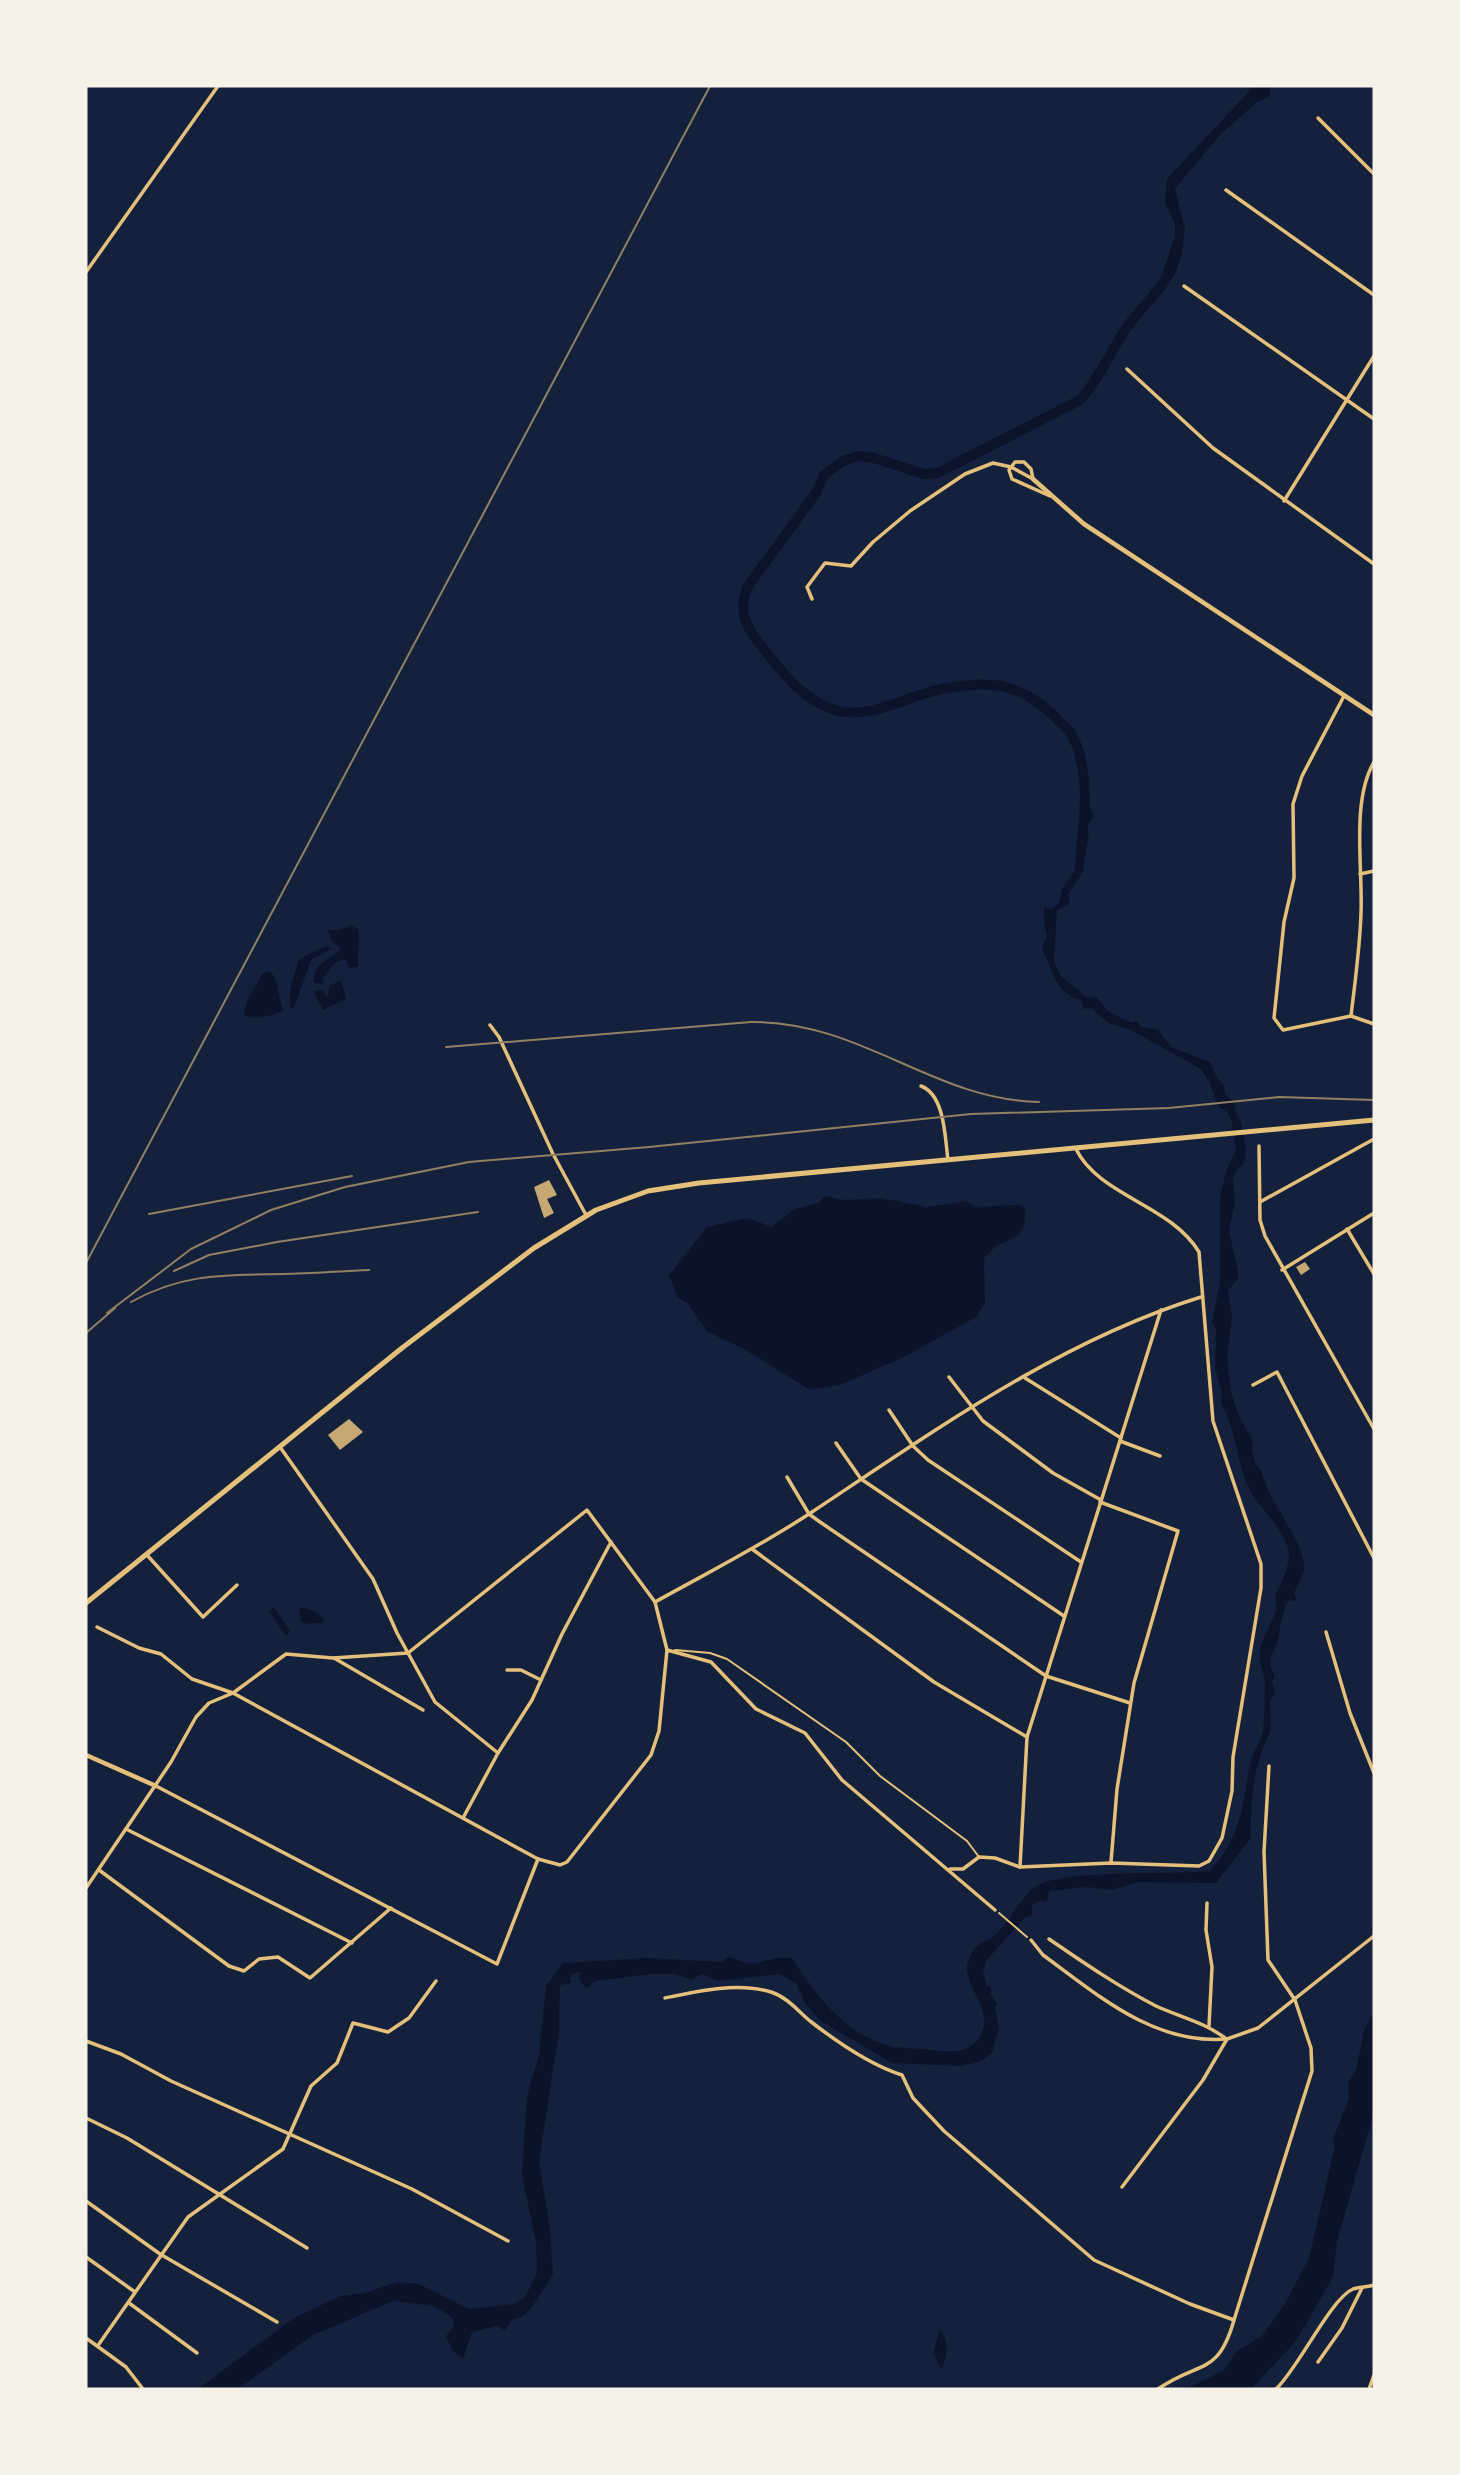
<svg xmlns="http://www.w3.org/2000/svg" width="1460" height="2475" viewBox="0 0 1460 2475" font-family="'Source Sans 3',sans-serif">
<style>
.water{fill:#0b132b}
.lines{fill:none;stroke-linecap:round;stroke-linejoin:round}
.river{stroke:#0b132b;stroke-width:10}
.building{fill:#c6a872}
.path{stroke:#e5c07b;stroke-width:2}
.service{stroke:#e5c07b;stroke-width:2}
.minor{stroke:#e5c07b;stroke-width:3.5}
.tertiary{stroke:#e5c07b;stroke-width:4.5}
.primary{stroke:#e5c07b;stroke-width:5}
.rail{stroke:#918062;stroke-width:2}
</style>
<rect width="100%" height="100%" fill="#14213d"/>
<!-- water -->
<g class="water">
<polygon points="1254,86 1271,86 1269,97 1257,102 1222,133 1175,188 1185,229 1182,253 1174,277 1163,272 1175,236 1175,224 1165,202 1167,179"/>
<path d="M 1089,805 L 1094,816 L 1086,827 L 1089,833 L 1083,871 L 1068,895 L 1070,903 L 1057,911 L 1054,960 L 1060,975 L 1086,997 L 1097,998 L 1108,1011 L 1131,1023 L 1137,1021 L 1142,1027 L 1158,1030 L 1171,1047 L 1210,1062 L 1217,1078 L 1224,1085 L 1225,1094 L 1236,1104 L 1234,1109 L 1241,1122 L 1246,1148 L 1244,1163 L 1235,1172 L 1233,1181 L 1235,1202 L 1229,1230 L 1239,1277 L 1228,1291 L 1232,1317 L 1227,1358 L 1231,1392 L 1237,1411 L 1253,1442 L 1252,1450 L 1256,1465 L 1261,1470 C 1268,1502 1306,1543 1304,1569 C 1303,1578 1296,1586 1294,1594 L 1297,1600 L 1288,1601 C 1281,1615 1281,1626 1278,1640 C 1274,1654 1264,1660 1275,1675 L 1272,1681 L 1275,1694 C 1265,1701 1274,1722 1269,1734 C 1253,1767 1250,1802 1251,1838 L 1216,1883 L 1139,1882 L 1111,1890 L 1087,1887 L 1049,1891 L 1047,1902 L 1038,1901 L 1032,1905 L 1032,1915 L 1024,1918 L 987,1960 L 983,1971 L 987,1986 L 991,1987 L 991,1995 L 997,2004 L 995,2009 L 999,2028 L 992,2053 L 979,2062 L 961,2066 L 892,2063 L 821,2021 L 805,2003 L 796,1983 L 780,1974 L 717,1981 L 702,1974 L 691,1980 L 676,1974 L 652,1974 L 595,1981 L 586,1988 L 578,1978 L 581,1972 L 571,1974 L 569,1979 L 572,1983 L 560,1985 L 559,2032 L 539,2161 L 550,2229 L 553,2275 L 534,2304 L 523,2316 L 512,2320 L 505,2330 L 496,2326 L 472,2332 L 463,2359 L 452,2350 L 446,2336 L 454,2326 L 453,2318 L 434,2306 L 393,2301 L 313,2335 L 238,2389 L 198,2389 L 294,2318 L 340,2296 L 365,2293 L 397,2282 L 419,2284 L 469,2309 L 514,2304 L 525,2297 L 537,2273 L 536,2243 L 522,2175 L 527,2096 L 539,2055 L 546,1986 L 563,1963 L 647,1958 L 722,1962 L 728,1957 C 736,1959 744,1963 752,1963 C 767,1962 777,1955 793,1959 C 815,1995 850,2040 895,2047 C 907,2049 920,2048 933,2050 C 951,2052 968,2055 980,2036 C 994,2012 970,1994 967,1971 C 966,1964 971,1952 976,1947 C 981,1942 989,1940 994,1936 C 1009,1924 1018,1900 1035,1887 C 1058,1869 1174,1875 1209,1871 C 1240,1842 1243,1804 1250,1765 C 1252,1753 1261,1742 1263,1730 C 1265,1717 1264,1701 1265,1687 C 1266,1675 1258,1664 1260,1650 C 1262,1633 1282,1613 1275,1595 C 1282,1584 1293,1559 1287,1545 C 1282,1530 1266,1513 1257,1501 C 1236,1474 1239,1433 1221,1404 L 1222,1392 L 1215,1368 L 1216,1330 L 1212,1321 L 1220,1282 L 1220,1197 L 1226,1172 L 1236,1149 L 1231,1119 L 1227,1112 L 1218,1106 L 1210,1083 L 1201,1069 L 1129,1029 L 1110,1024 L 1091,1008 L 1084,1009 L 1081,1000 C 1056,994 1052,970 1042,948 L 1047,936 C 1045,925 1042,920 1045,907 L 1051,909 L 1059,903 L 1062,889 L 1075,870 L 1076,852 L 1082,842 L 1081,818 Z"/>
<path d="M 350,925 L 359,930 L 358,967 L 349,968 L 346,960 C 331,960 331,971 322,979 L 323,984 L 314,983 C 311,963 330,961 341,949 L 331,940 L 328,930 L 340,930 Z"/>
<path d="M 327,946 L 331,949 L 311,960 L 294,1008 L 290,1008 L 290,991 L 298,961 C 307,954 314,951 327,946 Z"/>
<path d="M 270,971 C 281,983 276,996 284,1010 C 273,1016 255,1021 244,1015 L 247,1001 L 262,974 Z"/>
<polygon points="341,980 346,999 323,1010 313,991 322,990 328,998 329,986"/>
<polygon points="824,1196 845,1200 881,1198 927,1207 967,1201 974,1207 1017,1205 1026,1208 1024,1225 1019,1235 996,1246 984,1258 985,1303 976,1317 906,1356 840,1385 810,1390 744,1349 708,1332 687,1303 677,1297 669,1275 707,1227 747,1218 772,1227 794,1209 818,1203"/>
<polygon points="274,1607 290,1631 286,1636 269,1611"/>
<path d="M 299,1608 C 309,1607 322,1614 324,1622 L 308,1624 L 301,1621 Z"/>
<polygon points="1374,2012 1374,2112 1337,2242 1333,2277 1296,2341 1251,2389 1186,2389 1223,2371 1237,2351 1262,2336 1286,2302 1309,2258 1335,2146 1333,2139 1349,2099 1348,2083 1356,2071 1364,2031"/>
<path d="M 940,2330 C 949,2340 948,2357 941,2369 L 933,2353 Z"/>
</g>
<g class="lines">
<!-- river -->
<path class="river" d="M 1081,850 C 1085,814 1090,769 1072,735 C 1068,728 1059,722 1054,716 C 1019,682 989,680 942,689 C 910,695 872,719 839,711 C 809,705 784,675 766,652 C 748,630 736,614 748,586 L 816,493 L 824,475 L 843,461 L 859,456 L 874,458 L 924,474 L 938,473 L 1080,400 C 1100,378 1110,352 1127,327 C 1143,304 1165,289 1174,262"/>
</g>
<!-- building -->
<g class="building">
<polygon points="549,1180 557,1195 547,1199 554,1213 544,1218 534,1187"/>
<polygon points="1305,1262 1310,1269 1301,1275 1296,1267"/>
<polygon points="349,1419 363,1432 340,1450 328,1435"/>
</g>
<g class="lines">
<!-- path -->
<polyline class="path" points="999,1913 1027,1937"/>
<!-- service -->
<polyline class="service" points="675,1650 710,1653 727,1659 846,1742 880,1776 967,1841 979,1857"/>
<!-- minor -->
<g class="minor">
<polyline points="1318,118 1374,174"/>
<polyline points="1226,190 1374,295"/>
<polyline points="86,272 218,86"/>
<polyline points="1184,286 1374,419"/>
<polyline points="1127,369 1213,448 1374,564"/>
<polyline points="1033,479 1031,469 1024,462 1015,462 1009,470 1012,479 1050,496"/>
<polyline points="1284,501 1374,356"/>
<polyline points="812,599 807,587 825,563 851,566 873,542 910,511 965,474 993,463 1011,467 1033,479"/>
<polyline points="1344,696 1302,776 1293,804 1294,878 1284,922 1274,1018 1283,1030 1351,1016 1374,1024"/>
<polyline points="1360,874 1374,871"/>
<path d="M 1351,1016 C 1355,982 1360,947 1361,913 C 1363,868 1351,801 1374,762"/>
<polyline points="490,1025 499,1037 553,1154 586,1215"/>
<path d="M 921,1086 C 945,1095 945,1138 948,1160"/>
<polyline points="1259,1146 1260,1220 1265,1236 1374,1429"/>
<polyline points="1260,1202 1374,1139"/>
<polyline points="1347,1229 1374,1274"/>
<polyline points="1282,1270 1374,1213"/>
<polyline points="949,1377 983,1421 1053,1473 1101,1500"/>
<polyline points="1025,1378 1121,1438"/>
<polyline points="1253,1385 1277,1372 1374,1558"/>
<polyline points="889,1410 913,1446 928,1460 1081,1562"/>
<polyline points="1120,1441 1160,1456"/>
<polyline points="836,1443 861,1479 1064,1616"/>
<polyline points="280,1447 373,1579 397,1633 435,1702 498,1753"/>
<polyline points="787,1477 809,1514 820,1522 1046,1676 1130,1703"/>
<polyline points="1100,1502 1178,1531 1134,1683 1117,1789 1111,1862"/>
<polyline points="752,1549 934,1682 1027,1737"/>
<polyline points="147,1555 203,1617 237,1585"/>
<path d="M 655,1602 C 707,1573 761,1546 812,1512 C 934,1431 1059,1341 1201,1297"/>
<polyline points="97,1627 139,1648 161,1654 192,1679 233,1693 538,1859 560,1865 567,1862 651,1755 659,1731 667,1650 711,1662 756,1709 805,1733 842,1780 995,1910"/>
<polyline points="1326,1632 1350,1713 1374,1773"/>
<polyline points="334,1658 423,1710"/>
<polyline points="507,1670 521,1670 541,1680"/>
<polyline points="156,1786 497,1964 538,1859"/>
<polyline points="463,1818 498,1753 532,1700 562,1634 611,1542"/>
<polyline points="126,1829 352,1943"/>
<polyline points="1020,1867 1027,1737 1161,1310"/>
<path d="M 950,1869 L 963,1869 L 979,1857 L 995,1858 L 1020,1867 L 1111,1863 L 1199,1866 L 1209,1861 L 1222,1838 L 1232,1791 L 1233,1757 L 1261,1588 L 1261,1564 L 1213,1421 L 1199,1252 C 1171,1205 1099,1196 1076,1149"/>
<polyline points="99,1870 229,1966 244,1971 259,1959 278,1957 310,1978 391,1908"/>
<polyline points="86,1888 171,1762 196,1717 209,1703 233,1693 286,1654 333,1658 408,1653 587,1510 655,1602 667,1650"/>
<polyline points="1207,1903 1206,1930 1212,1967 1209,2026"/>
<path d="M 1049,1939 C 1084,1963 1119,1987 1156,2006 C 1180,2017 1204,2022 1225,2038"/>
<path d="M 1031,1940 L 1043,1955 C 1099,1996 1154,2045 1227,2039"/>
<path d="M 665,1998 C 698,1991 738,1982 771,1992 C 787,1997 798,2011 810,2021 C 837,2042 870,2065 902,2075 L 913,2098 L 944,2131 L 1094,2260 L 1190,2304 L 1234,2320 L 1312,2071 L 1311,2048 L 1295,2000 L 1268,1960 L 1264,1852 L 1269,1766"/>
<polyline points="86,2041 121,2054 171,2081 412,2189 508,2241"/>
<polyline points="86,2118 127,2138 307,2248"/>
<polyline points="1122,2187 1203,2080 1227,2039 1258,2028 1374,1936"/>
<polyline points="86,2201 160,2254 277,2322"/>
<polyline points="86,2257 135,2292"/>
<polyline points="129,2303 197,2353"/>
<polyline points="86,2338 126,2367 143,2389"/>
<polyline points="99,2344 188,2217 283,2149 311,2086 337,2063 353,2023 388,2032 409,2018 436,1981"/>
<polyline points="1318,2362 1342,2328 1362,2288"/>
<path d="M 1158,2389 C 1199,2360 1218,2377 1234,2320"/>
<path d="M 1276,2389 C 1298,2369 1331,2298 1353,2289 C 1359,2287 1368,2287 1374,2285"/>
<polyline points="1369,2389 1374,2375"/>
</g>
<!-- tertiary -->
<g class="tertiary">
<polyline points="1033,479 1084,524 1374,715"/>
<polyline points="86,1755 156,1786"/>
</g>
<!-- primary -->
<polyline class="primary" points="86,1603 402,1348 534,1248 596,1210 648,1191 699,1183 1374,1120"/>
<!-- rail -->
<g class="rail">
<path d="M 446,1047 L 751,1022 C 862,1021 933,1100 1039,1102"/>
<polyline points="149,1214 352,1176"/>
<polyline points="86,1263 710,86"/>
<polyline points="174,1271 209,1255 277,1242 478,1212"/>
<path d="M 131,1302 C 183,1273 225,1275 283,1274 C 311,1274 340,1271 369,1270"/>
<polyline points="107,1313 191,1249 271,1210 345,1187 469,1162 649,1147 971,1114 1169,1108 1279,1097 1374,1100"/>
<polyline points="86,1333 115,1308"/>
</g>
</g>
<!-- border -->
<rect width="1460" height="2475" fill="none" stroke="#f6f1e7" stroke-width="175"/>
</svg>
